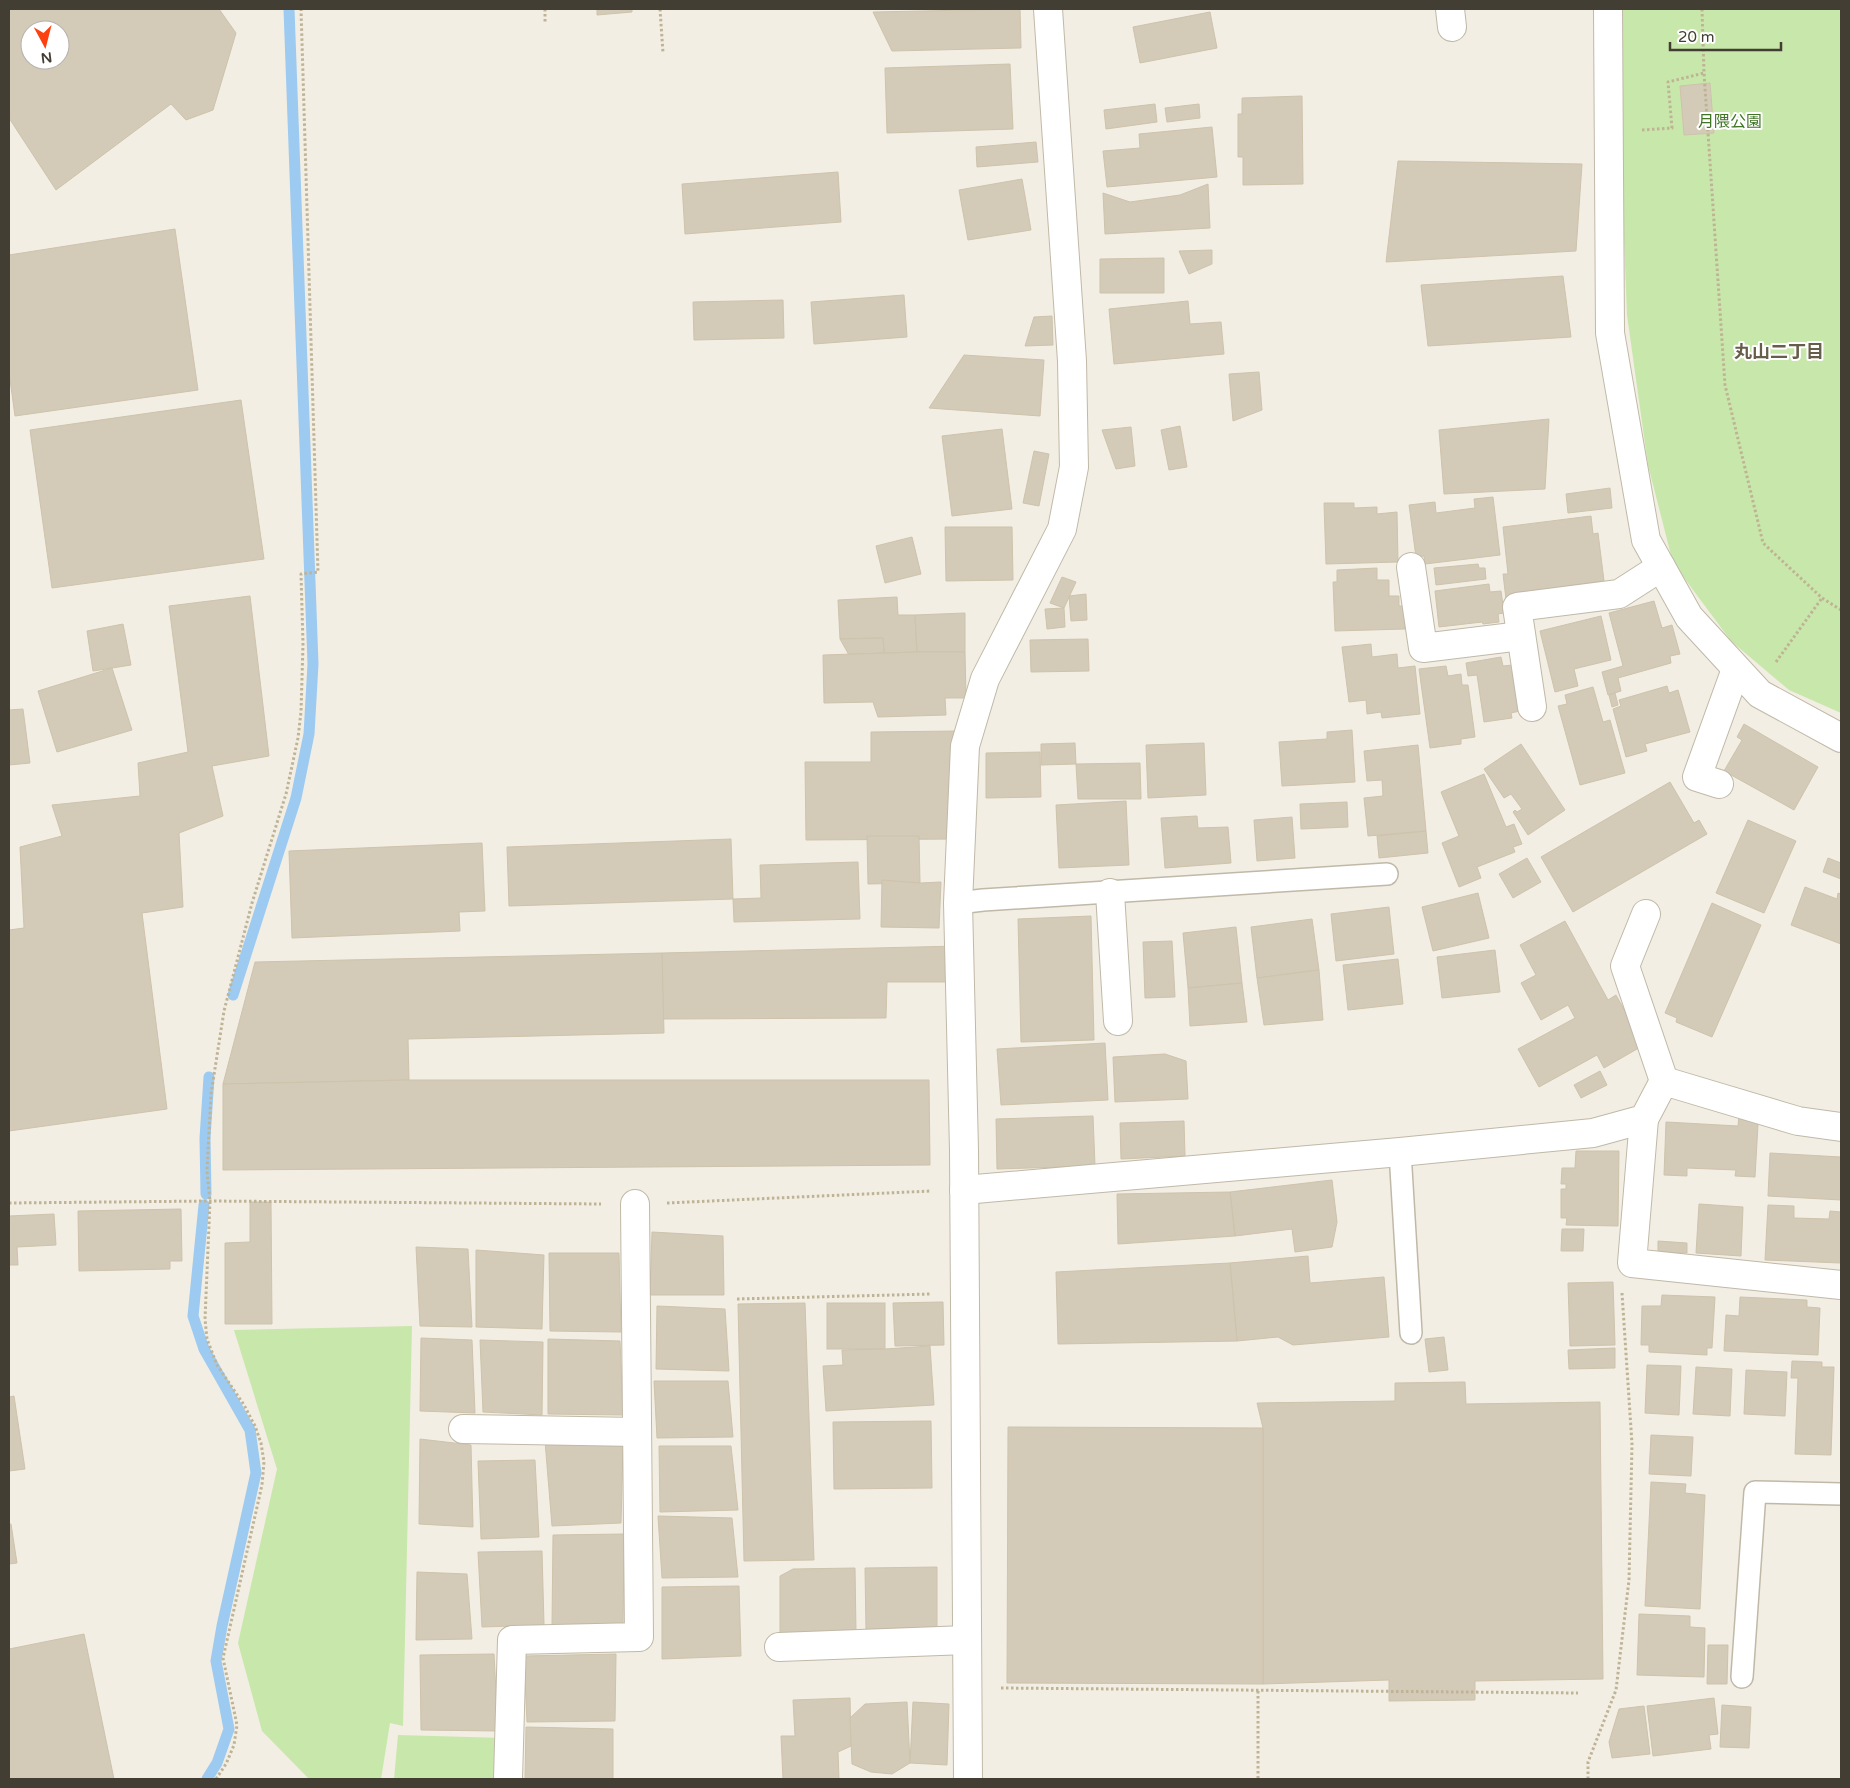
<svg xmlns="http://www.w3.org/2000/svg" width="1850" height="1788" viewBox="0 0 1850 1788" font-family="'Varela Round','Noto Sans JP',sans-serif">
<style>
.green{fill:#c8e7aa}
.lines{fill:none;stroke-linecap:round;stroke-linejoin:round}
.stream{stroke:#9dcaf1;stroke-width:11}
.building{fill:#d3cab8;stroke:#cec3ab;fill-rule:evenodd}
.service-casing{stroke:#c0b9a8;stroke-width:24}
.minor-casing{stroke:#c0b9a8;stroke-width:30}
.tertiary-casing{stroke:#c0b9a8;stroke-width:30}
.path{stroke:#bfb396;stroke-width:3;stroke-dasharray:2.5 2.5;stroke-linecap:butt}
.service{stroke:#fff;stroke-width:21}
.minor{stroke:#fff;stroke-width:28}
.tertiary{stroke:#fff;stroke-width:28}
.labels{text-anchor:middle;stroke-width:4;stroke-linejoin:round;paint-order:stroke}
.park-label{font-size:16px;fill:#407526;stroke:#fff}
.neighbourhood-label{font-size:18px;font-weight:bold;fill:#665d4a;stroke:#fff}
</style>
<rect width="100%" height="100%" fill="#f2eee3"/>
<!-- green -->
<g class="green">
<polygon points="1621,9 1841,9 1841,713 1789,690 1731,641 1673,563 1648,465 1627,315 1618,86"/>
<polygon points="412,1326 403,1726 390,1723 381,1779 309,1779 262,1731 238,1643 277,1469 234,1330"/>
<polygon points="398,1735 504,1738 503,1779 394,1779"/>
</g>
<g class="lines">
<!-- stream -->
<g class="stream">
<polyline points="233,995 296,798 309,734 313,664 289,9"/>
<polyline points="206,1194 205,1138 209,1077"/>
<polyline points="204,1205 193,1316 204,1349 250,1430 256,1473 222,1626 216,1661 229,1729 217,1763 207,1779"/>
</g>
</g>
<!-- building -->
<g class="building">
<path d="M 9,9 L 219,9 L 236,33 L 213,110 L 186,120 L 171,104 L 56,190 L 9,118 ZM 30,30 L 60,30 L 60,60 L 30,60 Z"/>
<polygon points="597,9 632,9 632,12 597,15"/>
<polygon points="1020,9 1021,48 892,51 873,12"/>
<polygon points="1210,12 1217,48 1140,63 1133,27"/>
<polygon points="1010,64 1013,129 887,133 885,68"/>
<polygon points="1710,83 1714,133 1684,135 1680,86"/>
<polygon points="1302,96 1303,184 1243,185 1243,157 1238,157 1238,114 1242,114 1242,98"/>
<polygon points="1155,104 1157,122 1106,129 1104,110"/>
<polygon points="1199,104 1200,118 1167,122 1165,108"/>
<polygon points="1212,127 1217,177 1107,187 1103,151 1140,148 1139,134"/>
<polygon points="1036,142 1038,162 977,167 976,147"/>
<polygon points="1398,161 1582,164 1576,251 1386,262"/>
<polygon points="838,172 841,222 685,234 682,184"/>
<polygon points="1022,179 1031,230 968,240 959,190"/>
<polygon points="1208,184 1210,228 1105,234 1103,193 1130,202 1180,195"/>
<polygon points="175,229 198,390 15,416 9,372 9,255"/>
<polygon points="1212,250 1212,264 1189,274 1179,251"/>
<polygon points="1164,258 1164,293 1100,293 1100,259"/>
<polygon points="1563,276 1571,337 1428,346 1421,285"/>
<polygon points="904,295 907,337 814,344 811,302"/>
<polygon points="783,300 784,338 694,340 693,302"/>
<polygon points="1188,301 1190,324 1221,322 1224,354 1114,364 1109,309"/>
<polygon points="1052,316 1053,345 1025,346 1034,317"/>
<polygon points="964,355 1044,360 1040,416 929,408"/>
<polygon points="1259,372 1262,410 1233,421 1229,374"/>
<polygon points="241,400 264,559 52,588 30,430"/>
<polygon points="1549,419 1545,489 1444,494 1439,430"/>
<polygon points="1180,426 1187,467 1169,470 1161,430"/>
<polygon points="1131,427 1135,466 1116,469 1102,430"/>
<polygon points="1002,429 1012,509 952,516 942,436"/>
<polygon points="1034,451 1049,454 1039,506 1023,503"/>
<polygon points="1610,488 1612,508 1568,513 1566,494"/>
<polygon points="1493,497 1500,555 1425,564 1424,556 1416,557 1409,505 1435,502 1436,513 1475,508 1474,499"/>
<polygon points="1324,503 1354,503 1354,508 1377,507 1377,514 1397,512 1398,562 1326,564"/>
<polygon points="1591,516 1593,534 1598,533 1604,581 1566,586 1566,591 1506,599 1503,574 1508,574 1503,527"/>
<polygon points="945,527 1012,527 1013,580 946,581"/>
<polygon points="912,537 921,574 885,583 876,546"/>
<polygon points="1478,564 1479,568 1485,568 1486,579 1436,585 1434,568"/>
<polygon points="1377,568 1377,580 1389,580 1389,596 1399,596 1399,606 1404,606 1405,629 1335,631 1333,582 1337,582 1337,570"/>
<polygon points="1062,577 1076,582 1064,608 1050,603"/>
<polygon points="1489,584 1490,592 1501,591 1504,613 1498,614 1499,622 1483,624 1482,622 1439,627 1435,591"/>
<polygon points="1086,594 1087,620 1071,621 1069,596"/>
<polygon points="250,596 269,756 212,766 223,816 179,833 183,907 142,913 167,1109 9,1131 9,930 24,928 20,847 62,836 52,805 140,796 138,763 188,752 169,606"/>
<polygon points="897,597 898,615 915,615 917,652 884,653 883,638 840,639 838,600"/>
<polygon points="1654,601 1662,628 1672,625 1680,654 1670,656 1671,663 1618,678 1621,691 1608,695 1602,672 1623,666 1609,613"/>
<polygon points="1064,608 1065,627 1047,629 1045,609"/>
<polygon points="965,613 965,652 917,652 915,615"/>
<polygon points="1601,616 1611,660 1574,669 1578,686 1555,692 1540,631"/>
<polygon points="123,624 131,665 93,671 87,631"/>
<polygon points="883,638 884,653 849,655 840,639"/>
<polygon points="1088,639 1089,671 1031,672 1030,640"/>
<polygon points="1371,644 1372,657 1397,654 1398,668 1415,666 1420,714 1382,718 1381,712 1367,714 1366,700 1349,702 1342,647"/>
<polygon points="917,652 965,652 966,698 945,698 946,715 878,717 873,702 824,703 823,655"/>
<polygon points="1501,657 1503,666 1513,665 1520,711 1511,713 1512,718 1484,722 1477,675 1468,676 1466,663"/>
<polygon points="1446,666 1448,676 1461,674 1462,685 1468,685 1475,737 1461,739 1461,744 1430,748 1419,669"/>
<polygon points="112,668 132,730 57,752 38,691"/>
<polygon points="1667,686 1669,693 1678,690 1690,732 1645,744 1647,751 1626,757 1613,709 1621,706 1619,700"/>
<polygon points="1593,687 1603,722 1610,720 1625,773 1580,785 1558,706 1567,704 1565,695"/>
<polygon points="1615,693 1618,705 1612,707 1609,695"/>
<polygon points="23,709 30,763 9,765 9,710"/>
<polygon points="1744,724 1818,767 1794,810 1724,771 1742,740 1737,737"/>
<polygon points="1352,730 1355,782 1282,786 1279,742 1327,739 1327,732"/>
<polygon points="957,731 957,839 806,840 805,762 871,762 871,732"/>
<polygon points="1075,743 1076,764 1041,765 1041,744"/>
<polygon points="1204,743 1206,795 1148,798 1146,745"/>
<polygon points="1521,744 1565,810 1528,835 1513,812 1515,810 1517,812 1522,809 1511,794 1504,798 1484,769"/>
<polygon points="1418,745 1426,831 1368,836 1364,798 1383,796 1382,780 1367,781 1364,751"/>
<polygon points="1040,752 1041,797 986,798 986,753"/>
<polygon points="1140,763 1141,799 1078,799 1076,764"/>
<polygon points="1484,774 1506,827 1514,824 1522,844 1513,847 1515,852 1477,867 1481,878 1459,887 1442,843 1459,836 1441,792"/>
<polygon points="1670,782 1694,823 1699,820 1707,834 1573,912 1541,857"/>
<polygon points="1126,801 1129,865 1059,868 1056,805"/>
<polygon points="1347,802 1348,827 1301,829 1300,804"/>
<polygon points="1197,816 1198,828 1228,827 1231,863 1165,868 1161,818"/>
<polygon points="1292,817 1295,858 1257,861 1254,820"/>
<polygon points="1748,820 1796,841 1764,913 1716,893"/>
<polygon points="1426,831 1428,853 1379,858 1377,836"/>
<polygon points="867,836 919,836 920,883 868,884"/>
<polygon points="731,839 733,899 509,906 507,847"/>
<polygon points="482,843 485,911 459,912 460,931 292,938 289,851"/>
<polygon points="1527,858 1541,882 1513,898 1499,874"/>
<polygon points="1828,858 1841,863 1841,879 1823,872"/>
<polygon points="858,862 860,919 734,922 733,899 761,898 760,865"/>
<polygon points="882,880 920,883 941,882 939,928 881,927"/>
<polygon points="1805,887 1837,899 1838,893 1841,894 1841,944 1791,925"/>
<polygon points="1478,893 1489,938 1433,951 1422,907"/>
<polygon points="1712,903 1761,925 1712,1037 1676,1022 1677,1018 1665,1013"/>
<polygon points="1389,907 1394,954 1336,961 1331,914"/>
<polygon points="1091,916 1094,1040 1021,1042 1018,919"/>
<polygon points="1312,919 1319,970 1257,978 1251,927"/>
<polygon points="1565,921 1608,1000 1616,995 1644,1045 1604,1068 1597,1055 1539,1087 1518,1049 1575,1018 1568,1005 1541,1020 1521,983 1536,975 1520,945"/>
<polygon points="1236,927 1242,983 1188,988 1183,933"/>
<polygon points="1172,941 1175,997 1145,998 1143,942"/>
<polygon points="959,946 960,982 887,982 886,1018 663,1019 662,953"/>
<polygon points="1495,950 1500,992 1442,998 1437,957"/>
<polygon points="662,953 664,1033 408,1039 409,1080 223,1084 255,962"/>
<polygon points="1398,959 1403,1004 1348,1010 1343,965"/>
<polygon points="1319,970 1323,1020 1264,1025 1257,978"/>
<polygon points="1242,983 1247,1022 1190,1026 1188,988"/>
<polygon points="1105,1043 1108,1100 1001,1105 997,1049"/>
<polygon points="1165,1054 1186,1061 1188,1099 1115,1102 1113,1057"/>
<polygon points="1600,1071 1607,1085 1581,1098 1574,1085"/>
<polygon points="409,1080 929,1080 930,1165 223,1170 223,1084"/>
<polygon points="1093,1116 1095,1166 997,1169 996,1119"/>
<polygon points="1739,1116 1758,1124 1755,1177 1735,1176 1736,1170 1687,1168 1687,1176 1664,1175 1666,1122 1738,1126"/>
<polygon points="1184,1121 1185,1156 1121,1159 1120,1123"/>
<polygon points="1576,1151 1619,1151 1618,1226 1566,1225 1567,1218 1561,1218 1561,1189 1566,1189 1566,1184 1561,1184 1562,1168 1575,1168"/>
<polygon points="1770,1153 1841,1157 1841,1200 1768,1196"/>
<polygon points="1332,1180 1337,1222 1332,1247 1295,1252 1292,1229 1235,1236 1230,1192"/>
<polygon points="1230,1192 1235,1236 1118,1244 1117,1194"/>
<polygon points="250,1202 271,1202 272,1324 225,1324 225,1243 250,1242"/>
<polygon points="1699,1204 1743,1207 1741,1256 1696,1253"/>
<polygon points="1768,1205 1794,1206 1794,1218 1829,1219 1830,1211 1841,1212 1841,1263 1765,1260"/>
<polygon points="181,1209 182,1261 170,1261 170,1269 79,1271 78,1211"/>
<polygon points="54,1214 56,1245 17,1247 18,1265 9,1265 9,1216"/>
<polygon points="1562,1229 1584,1229 1583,1251 1561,1251"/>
<polygon points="652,1232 723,1236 724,1295 650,1295"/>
<polygon points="1658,1241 1687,1243 1687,1253 1658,1252"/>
<polygon points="416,1247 468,1249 472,1327 420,1326"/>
<polygon points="476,1250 544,1255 542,1329 476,1327"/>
<polygon points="549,1253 619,1253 621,1332 550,1331"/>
<polygon points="1308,1256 1310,1283 1384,1277 1389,1337 1293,1345 1278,1337 1237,1341 1230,1263"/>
<polygon points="1230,1263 1237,1341 1058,1344 1056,1272"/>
<polygon points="1613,1282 1615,1345 1570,1346 1568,1283"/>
<polygon points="1662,1295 1715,1297 1712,1348 1707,1348 1707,1355 1649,1352 1649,1345 1641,1345 1642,1306 1661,1306"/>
<polygon points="1740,1297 1807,1300 1807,1307 1820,1308 1818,1355 1724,1351 1726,1315 1739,1316"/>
<polygon points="943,1302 944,1345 895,1346 893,1303"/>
<polygon points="805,1303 814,1560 744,1561 738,1304"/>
<rect x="827" y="1303" width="58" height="46"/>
<polygon points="657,1306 725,1309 729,1371 656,1369"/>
<polygon points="1444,1337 1448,1370 1429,1372 1425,1339"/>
<polygon points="421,1338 472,1340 475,1413 420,1411"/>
<polygon points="548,1339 620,1341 623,1415 548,1414"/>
<polygon points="480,1340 543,1342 542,1415 483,1412"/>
<polygon points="930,1346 934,1405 826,1411 823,1366 843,1365 842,1350 885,1349"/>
<polygon points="1615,1348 1615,1368 1569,1369 1568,1350"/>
<polygon points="1792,1361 1822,1362 1822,1367 1834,1367 1831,1455 1795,1454 1798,1378 1791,1378"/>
<polygon points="1647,1365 1681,1366 1679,1415 1645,1413"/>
<polygon points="1696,1367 1732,1369 1730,1416 1693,1414"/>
<polygon points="1746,1370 1787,1372 1785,1416 1744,1414"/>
<polygon points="654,1381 728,1381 733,1437 657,1438"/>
<polygon points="1465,1382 1466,1404 1600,1402 1603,1679 1475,1681 1475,1700 1389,1701 1389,1680 1263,1684 1263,1428 1257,1403 1395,1401 1395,1383"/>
<polygon points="14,1396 25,1469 9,1471 9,1397"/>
<polygon points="931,1421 932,1488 834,1489 833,1422"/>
<polygon points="1008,1427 1263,1428 1263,1684 1007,1683"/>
<polygon points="1651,1435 1693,1437 1691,1476 1649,1474"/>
<polygon points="420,1439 471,1445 473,1527 419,1524"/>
<polygon points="545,1441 623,1443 621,1523 552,1526"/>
<polygon points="659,1446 731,1446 738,1510 660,1512"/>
<polygon points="535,1460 539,1537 481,1539 478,1461"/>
<polygon points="1651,1482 1686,1484 1685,1493 1705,1495 1700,1609 1645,1606"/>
<polygon points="658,1516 732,1518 738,1577 662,1578"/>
<polygon points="9,1524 11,1524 17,1563 9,1564"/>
<polygon points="624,1534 623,1625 552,1626 553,1535"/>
<polygon points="542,1551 544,1625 482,1627 478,1552"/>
<polygon points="937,1567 937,1629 866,1630 865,1568"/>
<polygon points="855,1568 856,1633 780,1634 780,1576 793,1569"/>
<polygon points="417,1572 467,1574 472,1639 416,1640"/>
<polygon points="739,1586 741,1656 662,1659 662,1587"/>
<polygon points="1639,1614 1690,1616 1690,1627 1705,1628 1704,1677 1637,1675"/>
<polygon points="84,1634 114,1779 9,1779 9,1649"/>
<polygon points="1708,1645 1728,1645 1727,1684 1707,1684"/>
<polygon points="494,1654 498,1731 421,1730 420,1655"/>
<polygon points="616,1654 615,1721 527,1722 524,1656"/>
<polygon points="850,1698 851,1746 838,1752 839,1779 783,1779 781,1736 795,1736 793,1700"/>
<polygon points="1714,1698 1718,1734 1709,1735 1711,1749 1653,1756 1647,1706"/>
<polygon points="907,1702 910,1763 892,1774 871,1772 852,1764 850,1718 865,1704"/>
<polygon points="913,1702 949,1704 947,1765 910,1763"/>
<polygon points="1722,1705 1751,1707 1749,1748 1720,1747"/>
<polygon points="1644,1706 1650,1754 1612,1758 1609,1742 1619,1709"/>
<polygon points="526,1727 613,1729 613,1779 525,1779"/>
</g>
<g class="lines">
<defs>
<g id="service">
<polyline points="958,903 983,900 1387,874"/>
<polyline points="1400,1152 1411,1333"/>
<polyline points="1742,1677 1755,1492 1841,1494"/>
</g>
<g id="minor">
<polyline points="1450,9 1452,27"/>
<polyline points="1608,9 1610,333 1646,540 1689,617 1760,694 1841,738"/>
<polyline points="1411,567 1423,648 1521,636"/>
<polyline points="1532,707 1517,607 1619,594 1661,567"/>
<polyline points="1719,784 1697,777 1736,669"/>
<polyline points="1110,893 1118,1021"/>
<polyline points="1646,914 1625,966 1664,1081"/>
<polyline points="1644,1119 1632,1263 1841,1285"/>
<polyline points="964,1190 1400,1152 1593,1133 1644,1119 1664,1081 1798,1121 1841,1127"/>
<polyline points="463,1429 637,1432"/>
<polyline points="779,1647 967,1640"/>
<polyline points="508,1779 512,1640 639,1637 635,1204"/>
</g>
<polyline id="tertiary" points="968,1779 964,1150 958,903 965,746 985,679 1062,529 1074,467 1072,361 1048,9"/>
</defs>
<!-- service casing -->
<use href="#service" class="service-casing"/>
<!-- minor casing -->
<use href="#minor" class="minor-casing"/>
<!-- tertiary casing -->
<use href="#tertiary" class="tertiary-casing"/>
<!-- path -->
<g class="path">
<polyline points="545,9 545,23"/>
<polyline points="660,9 663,53"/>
<polyline points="1702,9 1704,73 1725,385 1763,543 1822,598 1841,610"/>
<polyline points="1642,130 1672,128 1668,82 1704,73"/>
<polyline points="1776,662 1822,598"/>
<polyline points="9,1203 210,1201 601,1204"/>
<polyline points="667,1203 931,1191"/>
<polyline points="737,1299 931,1294"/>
<polyline points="1001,1688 1578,1693"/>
<polyline points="1258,1691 1258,1779"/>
<polyline points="216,1779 226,1764 234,1745 237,1725 223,1658 262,1485 264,1462 261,1443 255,1426 244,1405 217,1365 207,1339 205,1319 210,1201 207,1171 211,1094 224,1011 252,903 286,794 298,738 301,712 303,644 301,574 318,572 301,9"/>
<polyline points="1588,1779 1588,1762 1616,1690 1629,1580 1632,1444 1622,1293"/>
</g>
<!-- service -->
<use href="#service" class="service"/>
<!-- minor -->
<use href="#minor" class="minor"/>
<!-- tertiary -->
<use href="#tertiary" class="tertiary"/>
</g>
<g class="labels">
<!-- park labels -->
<g class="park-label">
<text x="1730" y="127">月隈公園</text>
</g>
<!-- neighbourhood labels -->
<g class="neighbourhood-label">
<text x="1779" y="358">丸山二丁目</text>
</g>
</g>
<!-- border -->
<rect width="1850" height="1788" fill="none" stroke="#433e33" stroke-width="20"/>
<!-- north arrow -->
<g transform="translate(45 45) rotate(173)"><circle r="24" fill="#ffffff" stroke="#b4b2ad"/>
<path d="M0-4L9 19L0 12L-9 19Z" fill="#fd400f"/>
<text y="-8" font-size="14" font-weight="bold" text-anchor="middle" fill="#433e33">N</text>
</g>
<!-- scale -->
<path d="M1670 42v8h111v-8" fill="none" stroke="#433e33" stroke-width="2.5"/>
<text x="1678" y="42" font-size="15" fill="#433e33" stroke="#ffffff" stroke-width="4" paint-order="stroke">20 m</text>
</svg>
